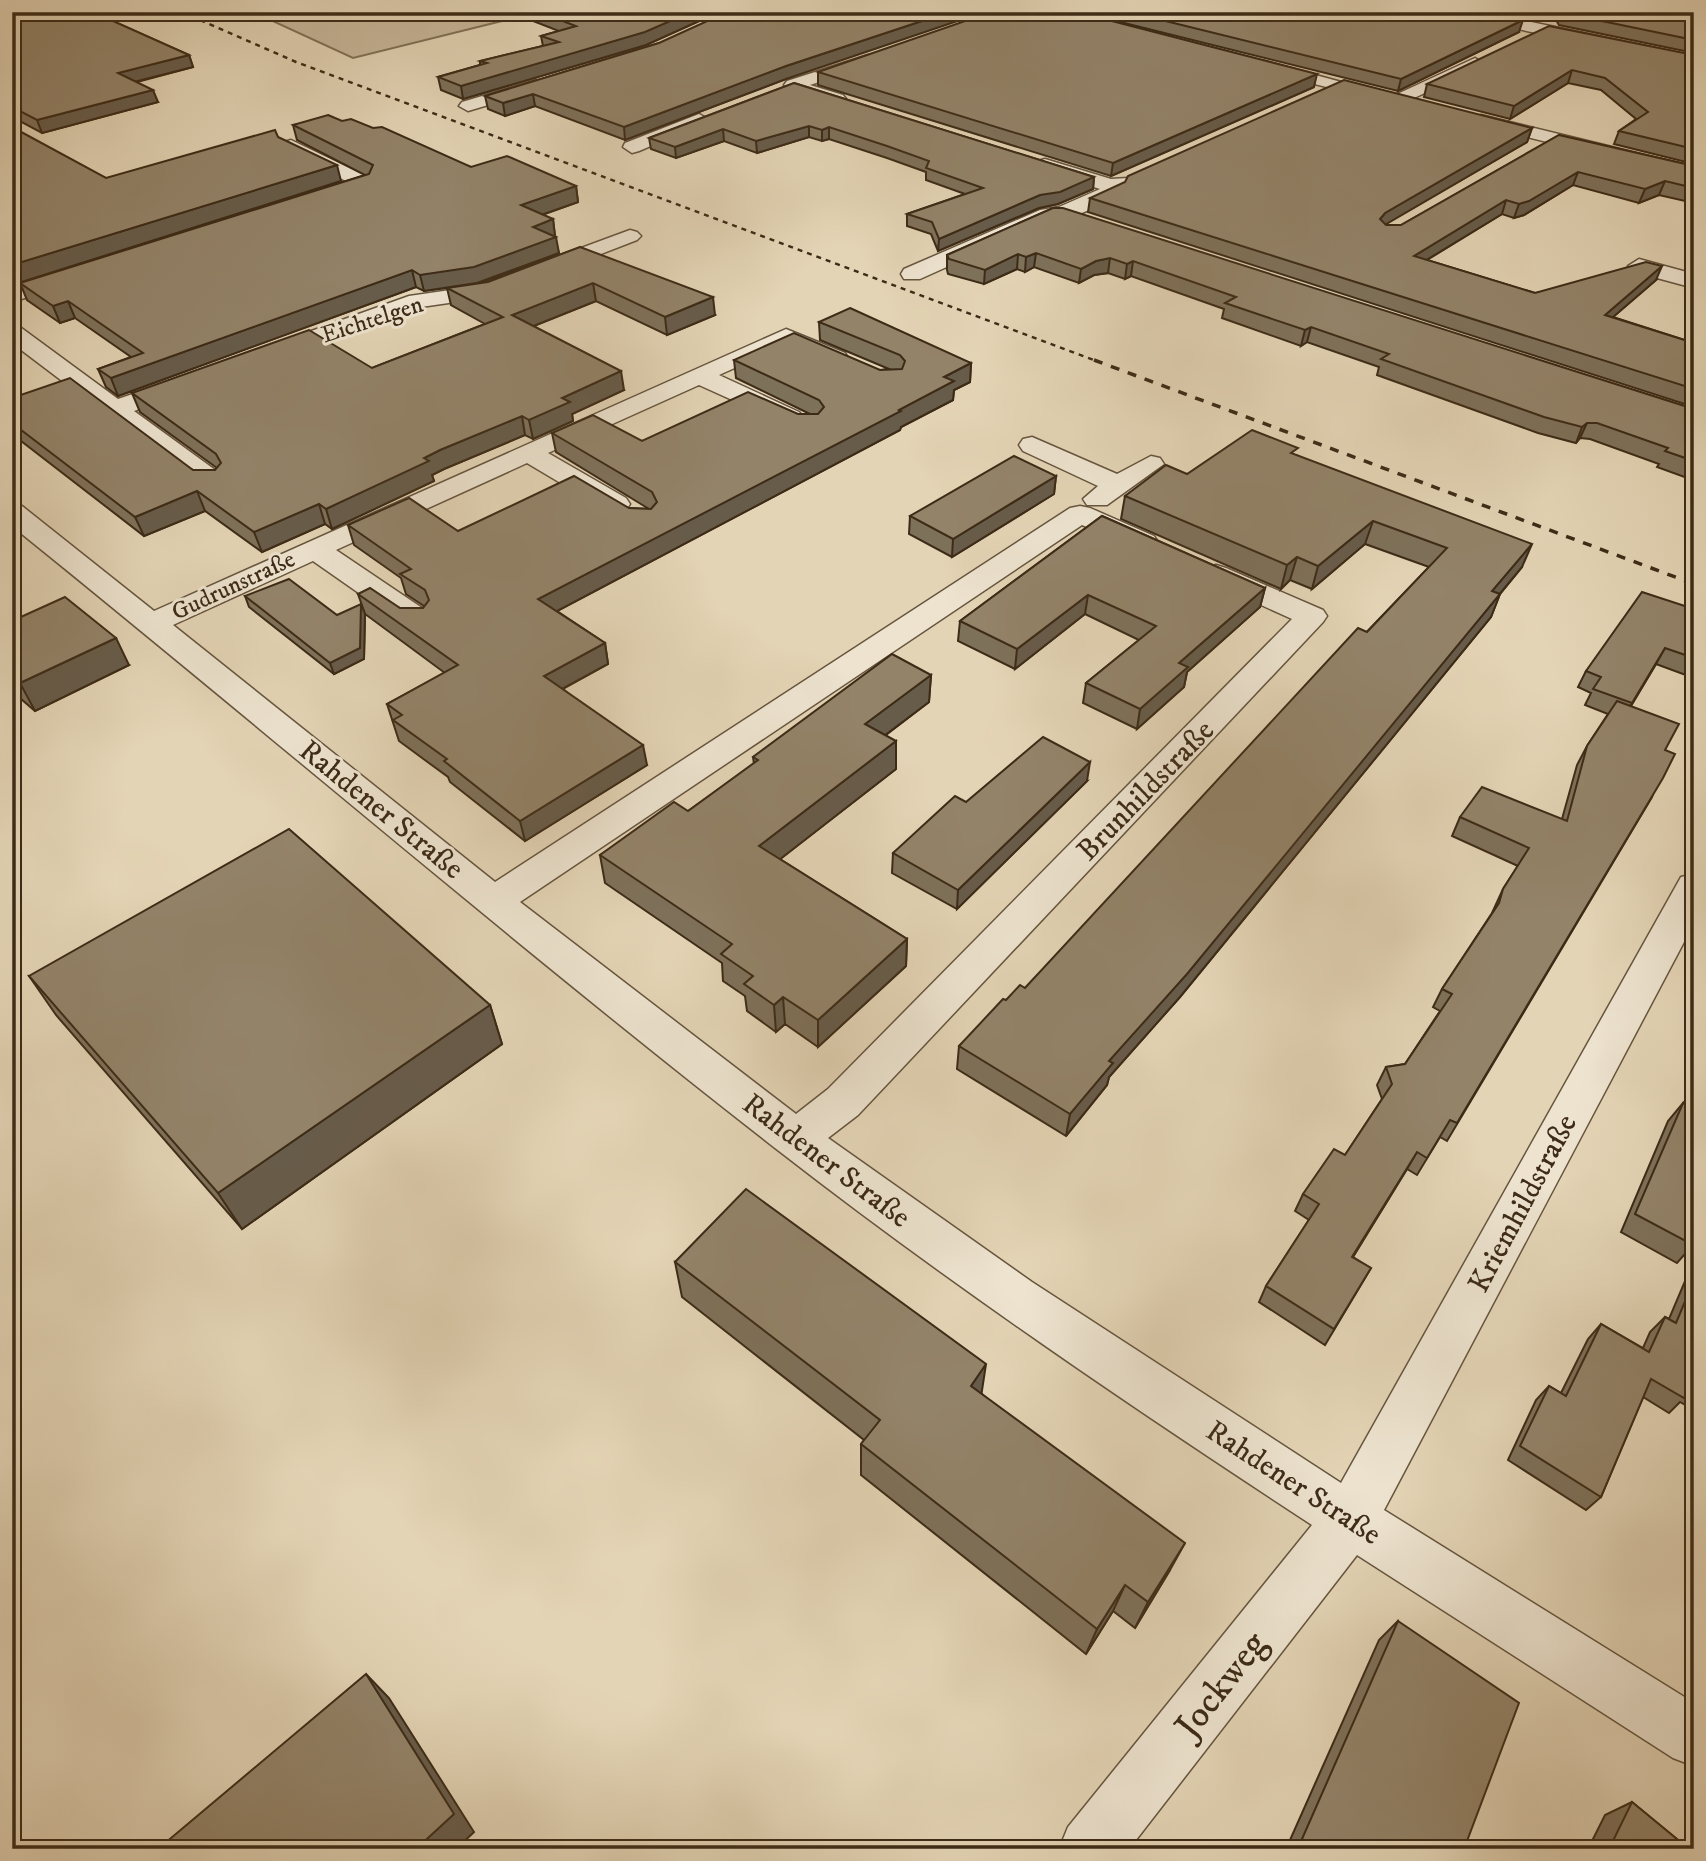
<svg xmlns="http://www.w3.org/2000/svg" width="1706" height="1861" viewBox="0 0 1706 1861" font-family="'IM FELL DW Pica',serif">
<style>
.green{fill:#c7b79a;stroke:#827158;stroke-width:2}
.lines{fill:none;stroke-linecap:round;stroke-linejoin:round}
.minor-casing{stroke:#66553e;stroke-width:3}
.minor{fill:#ede3cf;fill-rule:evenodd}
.rail-far1{stroke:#3d2b17;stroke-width:2.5;stroke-dasharray:5 5;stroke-linecap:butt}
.rail{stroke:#3d2b17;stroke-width:3.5;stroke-dasharray:9 9;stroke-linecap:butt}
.wall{fill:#7e715a;stroke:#3d2b17;stroke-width:2}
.shaded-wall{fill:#675c4a;stroke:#3d2b17;stroke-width:2}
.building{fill:#938369;stroke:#3d2b17;stroke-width:2}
.labels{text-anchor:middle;stroke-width:6;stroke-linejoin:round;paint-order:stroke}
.far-street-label{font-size:24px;fill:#3d2b17;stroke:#ede3cf}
.street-label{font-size:30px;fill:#3d2b17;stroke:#ede3cf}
.near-street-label{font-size:37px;fill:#3d2b17;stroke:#ede3cf}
</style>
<rect width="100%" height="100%" fill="#e3d4b5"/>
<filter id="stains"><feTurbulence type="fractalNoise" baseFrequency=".00286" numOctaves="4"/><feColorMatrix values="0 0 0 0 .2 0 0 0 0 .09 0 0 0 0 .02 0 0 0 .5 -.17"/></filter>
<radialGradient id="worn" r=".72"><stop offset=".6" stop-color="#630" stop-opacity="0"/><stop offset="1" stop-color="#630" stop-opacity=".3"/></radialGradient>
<!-- green -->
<polygon class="green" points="253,12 485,12 506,20 353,58"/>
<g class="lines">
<defs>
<g id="minor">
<polygon points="1452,12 1483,12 1694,56 1694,66 1460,17"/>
<polygon points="868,55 876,60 874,64 810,85 843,95 846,99 843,103 831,103 787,89 784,85 787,81"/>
<polygon points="1475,58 1483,63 1481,67 1399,105 1258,70 1256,66 1264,61 1393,96"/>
<polygon points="536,80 542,81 545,85 542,89 468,111 459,106 462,102"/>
<polygon points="699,114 708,119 705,123 639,151 632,153 623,147 625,143"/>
<polygon points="1481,115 1694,167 1694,179 1475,124 1472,120"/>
<polygon points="291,140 372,179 375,183 372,187 325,202 318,200 315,196 318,192 348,182 284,150 282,146 284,142"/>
<path d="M 1045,159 L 1111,179 L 1128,178 L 1131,182 C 1116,201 1078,218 1051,220 L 920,279 L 904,279 L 901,274 L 904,269 L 1040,210 L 1059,207 L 1100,189 L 1038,169 L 1035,165 L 1038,161 Z"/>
<polygon points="630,230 637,232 641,236 637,240 490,297 421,307 269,361 261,359 257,354 261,349 409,296 478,286"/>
<polygon points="1639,259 1694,274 1694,288 1631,271 1628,266"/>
<polygon points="74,268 82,270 85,275 82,280 12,302 12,288"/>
<polygon points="12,325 20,327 118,399 177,379 195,379 198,384 195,389 134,411 222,475 226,481 222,487 202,487 12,343"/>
<path d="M 786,329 L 845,353 L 848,358 L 845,363 L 836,365 L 786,345 L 719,375 L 799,412 L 803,417 L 799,422 L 781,422 L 699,385 L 548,453 L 626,498 L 630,504 L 626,510 L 606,510 L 527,463 L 336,550 L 428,612 L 432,619 L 428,626 L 417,628 L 406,626 L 313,561 L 173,625 L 495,882 L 1070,508 L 1080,506 L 1090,508 L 1154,536 L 1158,542 L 1154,548 L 1144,551 L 1082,525 L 520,902 L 796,1114 L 828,1089 L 1292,619 L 1206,580 L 1201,574 L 1206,568 L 1216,565 L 1226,568 L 1323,610 L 1327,616 L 1323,622 L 858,1115 L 828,1138 L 1032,1282 L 1341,1483 L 1681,877 L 1694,874 L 1694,923 L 1384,1510 L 1694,1703 L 1694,1766 L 1673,1758 L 1357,1555 L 1129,1849 L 1059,1849 L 1068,1827 L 1312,1525 C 1130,1406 950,1284 779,1151 C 519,949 269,733 12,526 L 12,504 L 22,506 L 154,611 Z"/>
<polygon points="1032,437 1117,474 1151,456 1160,458 1164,464 1107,505 1087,505 1083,499 1098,486 1023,451 1019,445 1023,439"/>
</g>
</defs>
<!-- minor casing -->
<use href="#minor" class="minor-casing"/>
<!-- minor -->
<use href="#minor" class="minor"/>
<!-- rail-far1 -->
<polyline class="rail-far1" points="182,12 296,62 1099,362"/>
<!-- rail -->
<polyline class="rail" points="1094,360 1694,584"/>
</g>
<!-- wall -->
<g class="wall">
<polygon points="12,12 97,14 189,55 193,67 137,82 158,102 42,133 12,117"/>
<polygon points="510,12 719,12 646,45 463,99 441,90 438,77 480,65 480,61 543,46 541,36 559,31"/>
<polygon points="1080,12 1496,12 1519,32 1398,91"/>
<polygon points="1497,12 1694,12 1694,53 1559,25 1556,20 1541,21"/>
<polygon points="659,43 786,79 625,140 535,106 505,116 488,109 485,96"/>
<polygon points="1694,55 1694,164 1614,144 1619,131 1636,119 1601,90 1568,83 1510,119 1424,97 1427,84"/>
<polygon points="818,72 1314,87 1111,176 818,85"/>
<polygon points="794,83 1094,177 1093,189 1058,204 1039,208 938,251 931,234 907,226 907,214 965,194 926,180 926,172 887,158 829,139 822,141 809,137 757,153 724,141 676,158 651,149 649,138"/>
<polygon points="342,121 471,167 576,186 578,202 542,215 553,219 555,236 554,236 559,253 479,283 488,282 580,247 715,315 667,335 596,301 534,326 624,390 572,414 573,421 533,439 525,435 444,469 432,475 434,481 332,529 325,524 262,552 205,511 144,536 12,434 12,398 193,470 215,470 217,468 140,412 132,393 372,368 485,324 451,305 447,288 424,291 416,287 118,396 106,387 98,369 131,357 75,318 60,323 27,300 20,283 365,175 297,140 293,125"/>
<polygon points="1532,128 1527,142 1385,224 1386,225 1401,225 1559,135 1694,166 1694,203 1659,195 1639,203 1573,185 1524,215 1514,218 1502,214 1427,260 1535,293 1656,280 1613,317 1694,343 1694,407 1088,212 1090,198"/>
<polygon points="1053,208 1694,409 1694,485 1691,484 1693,480 1657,467 1659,464 1590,439 1580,438 1576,443 1538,433 1377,375 1379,367 1307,342 1301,346 1222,318 1224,309 1131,276 1125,279 1108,273 1094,275 1079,283 1034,267 1025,272 1017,269 984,284 948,274 947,270 947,255"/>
<polygon points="819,322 971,363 970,382 954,390 953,400 901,427 900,430 557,611 605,643 608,664 563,689 647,765 525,841 450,782 448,777 399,741 387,704 445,673 365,614 358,594 400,608 423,608 424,606 406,594 401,578 354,545 348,525 458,531 629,508 649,509 556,452 552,433 642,441 798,414 810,414 736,378 734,360 880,370 889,369 820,340"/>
<polygon points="1296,455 1522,567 1500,594 1491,617 1180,997 1109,1077 1107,1085 1066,1136 957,1069 959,1046 1006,1000 1025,988 1429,567 1365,544 1312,589 1290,580 1281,589 1121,519 1125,496 1187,474"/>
<polygon points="1056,476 1054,494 952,557 909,534 910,516"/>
<polygon points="1102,516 1265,588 1260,607 1187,672 1184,687 1137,729 1083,703 1086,683 1139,640 1085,614 1015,669 958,641 960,621"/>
<polygon points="245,596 337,615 365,614 364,659 334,674 249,607"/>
<polygon points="1694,609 1694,678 1656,664 1631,706 1665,750 1652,797 1447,1141 1440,1137 1417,1175 1407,1169 1353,1257 1371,1268 1325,1345 1259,1302 1266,1286 1309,1220 1295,1211 1303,1194 1345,1155 1382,1099 1377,1085 1386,1067 1405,1064 1440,1011 1433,1007 1442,989 1492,913 1503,889 1518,866 1452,836 1460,817 1562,819 1577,765 1587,746 1608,714 1585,705 1591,693 1578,687 1586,671"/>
<polygon points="12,621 129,665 35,711 21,699 12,703"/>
<polygon points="931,675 929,702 886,735 896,769 780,859 907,939 906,966 818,1047 785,1024 776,1032 747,1011 745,996 723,981 722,963 605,883 600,855 688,811 754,764 753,757"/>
<polygon points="1087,781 957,909 892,873 893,853 966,802"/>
<polygon points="29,976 490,1005 502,1044 242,1229 56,1015"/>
<polygon points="1683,1103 1693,1245 1677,1263 1621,1232 1668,1121"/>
<polygon points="675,1262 981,1393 1170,1570 1135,1628 1113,1611 1086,1654 861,1475 861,1444 864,1440 682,1297"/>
<polygon points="1694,1264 1694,1410 1680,1402 1669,1413 1643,1397 1601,1497 1586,1510 1508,1460 1536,1400 1549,1386 1561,1393 1588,1339 1601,1324 1643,1348 1650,1332 1665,1317 1669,1319 1691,1267"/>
<polygon points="1398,1621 1464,1849 1286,1849 1379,1640"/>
<polygon points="1632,1802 1689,1849 1588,1849 1605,1815"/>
</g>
<!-- shaded-wall -->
<g class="shaded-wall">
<polygon points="691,12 719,12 646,45 463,99 461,86"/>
<polygon points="949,12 984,12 786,79 625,140 624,127 786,66"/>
<polygon points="1523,20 1519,32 1398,91 1401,79"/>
<polygon points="189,55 193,67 122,85 118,73"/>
<polygon points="1572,70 1568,83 1510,119 1514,106"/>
<polygon points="1317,74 1314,87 1111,176 1113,163"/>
<polygon points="153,90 158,102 42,133 37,120"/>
<polygon points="533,94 535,106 505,116 503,103"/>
<polygon points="809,126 809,137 757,153 756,141"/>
<polygon points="829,127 829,139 822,141 822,130"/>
<polygon points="1532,128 1527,142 1381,227 1380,219 1385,213"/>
<polygon points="723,129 724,141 676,158 675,147"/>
<polygon points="337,165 341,181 12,285 12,265"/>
<polygon points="1578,172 1573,185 1524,215 1514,218 1519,204"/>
<polygon points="1094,177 1093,189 1058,204 1039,208 938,251 939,239 1040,195"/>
<polygon points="1665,181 1659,195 1639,203 1645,189"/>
<polygon points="576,186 578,202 524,221 521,205"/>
<polygon points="1506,200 1502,214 1410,270 1414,256"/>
<polygon points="553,219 555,236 536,243 533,227"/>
<polygon points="556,237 559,253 477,283 424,291 420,275"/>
<polygon points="1036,253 1034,267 1025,272 1026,257"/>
<polygon points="1018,254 1017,269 984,284 985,270"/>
<polygon points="1110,258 1108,273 1094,275 1079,283 1081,269 1096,261"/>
<polygon points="1133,261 1131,276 1125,279 1127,264"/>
<polygon points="1662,266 1656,280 1598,330 1605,315"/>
<polygon points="412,270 416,287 118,396 111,378"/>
<polygon points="593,283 596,301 516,333 512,315"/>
<polygon points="713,297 715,315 667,335 665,317"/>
<polygon points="68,301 75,318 60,323 53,306"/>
<polygon points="1311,327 1307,342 1301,346 1305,330"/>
<polygon points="971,363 970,382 954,390 953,400 901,427 900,430 542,619 538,599 899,410 944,377"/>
<polygon points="621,371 624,390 572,414 573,421 533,439 529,420 562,398"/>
<polygon points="522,416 525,435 444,469 432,475 434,481 332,529 326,509 440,450"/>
<polygon points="1587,423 1580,438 1576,443 1582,427"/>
<polygon points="1056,476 1054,494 952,557 953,539"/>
<polygon points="197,491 205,511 144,536 135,517"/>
<polygon points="319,504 325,524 262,552 254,532"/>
<polygon points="1373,521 1365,544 1312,589 1318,566"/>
<polygon points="1532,544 1522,567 1483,614 1492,591"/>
<polygon points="1297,557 1290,580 1281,589 1287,565"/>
<polygon points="1265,588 1260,607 1187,672 1184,687 1137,729 1140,709 1179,663"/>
<polygon points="1500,594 1491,617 1180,997 1109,1077 1107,1085 1066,1136 1070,1114 1109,1061"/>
<polygon points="1088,595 1085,614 1015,669 1017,649"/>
<polygon points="361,604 365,614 364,659 334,674 330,663"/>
<polygon points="116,638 129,665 35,711 20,683"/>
<polygon points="605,643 608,664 549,696 544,676"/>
<polygon points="1665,648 1656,664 1623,719 1632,703"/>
<polygon points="931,675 929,702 864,751 865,724"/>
<polygon points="12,683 21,699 12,703"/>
<polygon points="896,741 896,769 761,874 759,846"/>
<polygon points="643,745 647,765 525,841 520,821"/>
<polygon points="1090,762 1087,781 957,909 958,890"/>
<polygon points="907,939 906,966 818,1047 818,1020"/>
<polygon points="783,997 785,1024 776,1032 774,1005"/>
<polygon points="490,1005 502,1044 242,1229 218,1193"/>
<polygon points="1417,1152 1407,1169 1343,1273 1352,1257"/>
<polygon points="986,1364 981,1397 971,1386"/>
<polygon points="1185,1543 1170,1570 1135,1628 1148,1602"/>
<polygon points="1125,1585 1113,1611 1086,1654 1097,1629"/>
<polygon points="366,1674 389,1698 474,1832 456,1849 416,1849"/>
</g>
<!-- building -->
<g class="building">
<polygon points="12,12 93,12 189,55 118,73 153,90 37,120 12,107"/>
<polygon points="539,12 691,12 645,32 461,86 438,77 487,63 480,61 559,42 541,36 576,26"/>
<polygon points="727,12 949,12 786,66 624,127 533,94 503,103 485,96 659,43"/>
<polygon points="991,12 1077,12 1317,74 1113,163 818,72"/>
<polygon points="1129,12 1496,12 1523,20 1401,79"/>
<polygon points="1562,12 1694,12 1694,40 1563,13"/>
<polygon points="1549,26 1694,55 1694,149 1619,131 1648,112 1605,78 1572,70 1514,106 1427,84"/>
<polygon points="1344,80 1532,128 1385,213 1380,219 1386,225 1401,225 1559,135 1694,166 1694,188 1665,181 1645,189 1578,172 1529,201 1519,204 1506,200 1414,256 1535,293 1646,262 1662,266 1605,315 1694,343 1694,389 1090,198 1125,182 1128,176"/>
<polygon points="794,83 1094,177 1060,192 1040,195 939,239 932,222 907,214 983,188 926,168 929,161 887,146 829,127 822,130 809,126 756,141 723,129 675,147 649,138"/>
<polygon points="328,115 342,121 351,119 373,128 382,127 471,167 507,156 576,186 521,205 553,219 533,227 556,237 474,267 420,275 412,270 111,378 98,369 143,353 68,301 53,306 20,283 369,174 373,165 293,125"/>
<polygon points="12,127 106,178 275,130 278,137 337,165 12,265"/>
<polygon points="1053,208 1063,208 1694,409 1694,461 1665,451 1668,448 1597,423 1587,423 1582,427 1544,417 1381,359 1389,354 1311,327 1305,330 1225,303 1236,297 1133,261 1127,264 1110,258 1096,261 1081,269 1036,253 1026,257 1018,254 985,270 949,259 947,255"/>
<polygon points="580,247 713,297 665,317 593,283 512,315 621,371 562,398 570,402 529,420 522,416 440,450 424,458 429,461 326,509 319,504 254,532 197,491 135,517 12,423 12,398 70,378 193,470 215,470 221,463 216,454 132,393 309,330 372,368 503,317 447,288 488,282"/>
<polygon points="850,308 971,363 944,377 954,381 899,410 901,411 538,599 605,643 544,676 643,745 520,821 444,761 447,759 393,720 402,715 387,704 458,665 358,594 370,588 400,608 423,608 429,600 425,590 400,574 411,569 348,525 409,498 458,531 574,476 629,508 651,509 657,502 652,492 552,433 593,415 642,441 748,392 798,414 818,414 824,407 819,400 734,360 794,333 880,370 902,369 905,361 900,355 819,322"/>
<polygon points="1252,430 1298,448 1291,453 1532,544 1492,591 1500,594 1187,974 1109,1061 1113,1063 1070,1114 959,1046 1003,999 1006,1000 1020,985 1025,988 1358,628 1367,632 1447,548 1373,521 1318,566 1297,557 1287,565 1125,496 1166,465 1187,474"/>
<polygon points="1014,456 1056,476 953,539 910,516"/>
<polygon points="1102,516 1265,588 1179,663 1188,667 1140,709 1086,683 1156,626 1088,595 1017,649 960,621"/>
<polygon points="289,579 337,615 361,604 360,648 330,663 245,596"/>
<polygon points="1642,592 1694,609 1694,658 1665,648 1632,703 1593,689 1601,677 1586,671"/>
<polygon points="65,597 116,638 20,683 12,677 12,621"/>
<polygon points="892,654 931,675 865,724 896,741 759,846 907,939 818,1020 783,997 774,1005 744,984 753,976 721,954 732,944 600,855 674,802 688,811 758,760 753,757"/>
<polygon points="1617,701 1679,724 1665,750 1675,754 1663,778 1457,1123 1450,1120 1427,1158 1417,1152 1352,1257 1371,1268 1334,1329 1266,1286 1319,1204 1303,1194 1334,1149 1345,1155 1392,1084 1386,1067 1405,1064 1452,994 1442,989 1499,903 1503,889 1529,848 1460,817 1482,787 1567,821 1587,746"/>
<polygon points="1043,737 1090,762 958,890 893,853 955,796 966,802"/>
<polygon points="289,829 490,1005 218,1193 29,976"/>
<polygon points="1683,1103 1694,1108 1694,1243 1693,1245 1635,1214"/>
<polygon points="746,1189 986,1364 971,1386 1185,1543 1148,1602 1125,1585 1097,1629 861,1444 880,1420 675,1262"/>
<polygon points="1694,1280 1694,1386 1690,1384 1684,1398 1651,1379 1601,1497 1520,1446 1549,1386 1566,1396 1601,1324 1649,1352 1665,1317 1676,1323"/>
<polygon points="1398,1621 1519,1703 1464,1849 1316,1849 1302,1839"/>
<polygon points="366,1674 454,1814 416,1849 158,1849"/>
<polygon points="1632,1802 1689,1849 1609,1849"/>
</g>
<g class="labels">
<!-- far-street labels -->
<g class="far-street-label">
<text transform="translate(372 319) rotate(-18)" y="8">Eichtelgen</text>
<text transform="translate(233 585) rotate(-25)" y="8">Gudrunstraße</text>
</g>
<!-- street labels -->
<g class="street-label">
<text transform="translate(1145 790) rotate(-46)" y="10">Brunhildstraße</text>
<text transform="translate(382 809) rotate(39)" y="10">Rahdener Straße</text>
<text transform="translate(827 1160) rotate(37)" y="10">Rahdener Straße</text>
<text transform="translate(1522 1203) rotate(-62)" y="10">Kriemhildstraße</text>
<text transform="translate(1294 1482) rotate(33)" y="10">Rahdener Straße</text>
</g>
<!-- near-street labels -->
<g class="near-street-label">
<text transform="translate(1220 1684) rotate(-52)" y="13">Jockweg</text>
</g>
</g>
<!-- margin -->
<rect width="1706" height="1861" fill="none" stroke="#e3d4b5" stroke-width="42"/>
<rect x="14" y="14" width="1678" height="1833" fill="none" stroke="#3d2b17" stroke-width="3.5"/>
<rect x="21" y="21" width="1664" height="1819" fill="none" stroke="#3d2b17" stroke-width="2"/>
<rect width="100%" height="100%" filter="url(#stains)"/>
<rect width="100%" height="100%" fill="url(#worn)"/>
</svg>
